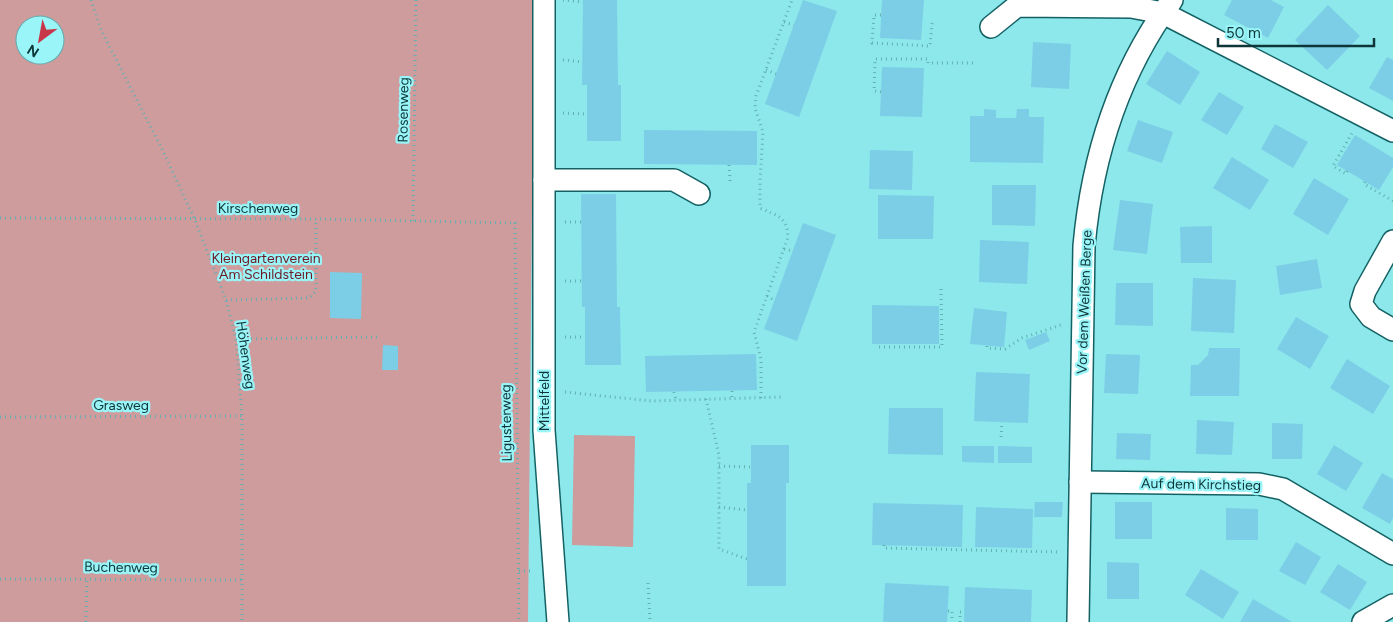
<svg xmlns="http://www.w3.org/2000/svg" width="1393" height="622" viewBox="0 0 1393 622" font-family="Figtree,sans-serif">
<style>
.green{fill:#ce9c9c;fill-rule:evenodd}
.building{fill:#7ccee6}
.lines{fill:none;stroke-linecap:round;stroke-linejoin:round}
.street-casing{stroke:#146164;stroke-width:24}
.path{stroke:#64afb1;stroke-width:3;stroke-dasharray:1 4;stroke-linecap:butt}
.street{stroke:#fff;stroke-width:21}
.labels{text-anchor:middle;stroke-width:4.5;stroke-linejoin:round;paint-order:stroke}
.street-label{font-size:14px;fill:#0e3638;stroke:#99f5f8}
.park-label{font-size:14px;fill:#6d1824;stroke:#99f5f8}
</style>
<rect width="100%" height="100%" fill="#8ce8eb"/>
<!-- green -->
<g class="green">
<path d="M 0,0 L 534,0 L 528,622 L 0,622 ZM 25,25 L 55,25 L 55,55 L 25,55 Z"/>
<polygon points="574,435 635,436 633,547 572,545"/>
</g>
<!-- building -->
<g class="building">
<polygon points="583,0 617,0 618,85 621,85 621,141 587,141 587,85 582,85"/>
<polygon points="803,0 837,11 799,117 765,104"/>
<polygon points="882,0 924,0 921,40 880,38"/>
<polygon points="1232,0 1271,0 1284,7 1268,38 1224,15"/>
<polygon points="1328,5 1360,36 1327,70 1295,40"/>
<polygon points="1033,42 1071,44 1069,89 1031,87"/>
<polygon points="1167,51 1200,72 1180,105 1146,84"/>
<polygon points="1387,57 1393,60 1393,101 1369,88"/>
<polygon points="882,67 924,68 922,117 880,116"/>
<polygon points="1219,92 1244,107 1227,135 1201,120"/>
<polygon points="984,109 996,110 996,118 1016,118 1017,109 1029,109 1029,117 1044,117 1043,163 970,162 970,116 984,116"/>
<polygon points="1138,120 1173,132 1162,163 1127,151"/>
<polygon points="1275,124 1308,142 1293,168 1261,149"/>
<polygon points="644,130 757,131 757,165 644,164"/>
<polygon points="1355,135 1393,158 1393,167 1379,190 1337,165"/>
<polygon points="870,150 913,151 912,190 869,189"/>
<polygon points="1232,157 1269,180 1250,210 1213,188"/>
<polygon points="1314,178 1349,199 1328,235 1293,214"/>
<polygon points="992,185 1036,185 1035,226 992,225"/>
<polygon points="581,194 616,194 617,307 620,307 621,365 585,365 585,307 582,307"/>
<polygon points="878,195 934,196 933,239 878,239"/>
<polygon points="1120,200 1153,204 1147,254 1113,250"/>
<polygon points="803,223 836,235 797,341 764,329"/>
<polygon points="1212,226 1212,263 1181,263 1180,227"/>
<polygon points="980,240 1029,242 1027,284 979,282"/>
<polygon points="1317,259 1322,288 1280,295 1276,266"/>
<polygon points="330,272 362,273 361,319 330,318"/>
<polygon points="1193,278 1236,280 1234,333 1191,331"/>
<polygon points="1116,283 1153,283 1153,326 1115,325"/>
<polygon points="872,305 939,306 939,344 872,344"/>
<polygon points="974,308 1007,312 1004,347 970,344"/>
<polygon points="1296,317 1329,336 1310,369 1277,349"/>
<polygon points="1046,332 1050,341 1029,350 1025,340"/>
<polygon points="383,345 398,346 398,370 382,370"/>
<polygon points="1209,348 1240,348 1239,396 1190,396 1191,365 1198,365 1208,355"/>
<polygon points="756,354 757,390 646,392 645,356"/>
<polygon points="1106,354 1140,355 1138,394 1104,393"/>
<polygon points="1347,359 1390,386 1373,414 1330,388"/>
<polygon points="976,372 1030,374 1028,423 974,421"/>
<polygon points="889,408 943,408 943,455 888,454"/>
<polygon points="1197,420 1234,422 1232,455 1196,454"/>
<polygon points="1272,423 1303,424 1302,459 1272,459"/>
<polygon points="1117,433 1151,434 1150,460 1116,459"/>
<polygon points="751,445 789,445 789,483 786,483 786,586 747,586 747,483 751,483"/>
<polygon points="1334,445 1363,463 1346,491 1317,474"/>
<polygon points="962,446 994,446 994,463 962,462"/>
<polygon points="998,446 1032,447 1032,463 998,463"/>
<polygon points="1382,473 1393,479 1393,518 1390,524 1362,508"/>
<polygon points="1035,502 1063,502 1062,517 1034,517"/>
<rect x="1115" y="502" width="37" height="37"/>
<polygon points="873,503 963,505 962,547 872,545"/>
<polygon points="976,507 1033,509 1032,548 975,547"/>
<polygon points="1226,508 1258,509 1258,540 1226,540"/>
<polygon points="1296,542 1321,557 1305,585 1279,571"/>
<polygon points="1107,562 1139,563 1139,599 1107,599"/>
<polygon points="1338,564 1367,582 1350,610 1320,592"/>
<polygon points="1201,569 1239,592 1223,619 1185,595"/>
<polygon points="885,583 949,586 947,622 883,622"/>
<polygon points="965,587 1032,590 1031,622 964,622"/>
<polygon points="1253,599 1292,622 1240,622"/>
</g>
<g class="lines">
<defs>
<g id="street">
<polyline points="544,0 544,430 558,622"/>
<polyline points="991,27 1017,6 1131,7 1163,13 1393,131"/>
<polyline points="544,180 674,180 699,194"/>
<polyline points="1393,241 1365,291 1361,304 1371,317 1393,330"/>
<polyline points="1080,482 1259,484 1283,489 1393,554"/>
<path d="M 1078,622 L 1084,246 C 1092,158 1119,72 1172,0"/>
<polyline points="1363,622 1393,605"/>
</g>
</defs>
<!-- street casing -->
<use href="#street" class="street-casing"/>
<!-- path -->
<g class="path">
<polyline points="91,0 102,32 162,149 195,220 226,300 236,339 242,416 242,622"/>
<polyline points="563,0 583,2"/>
<polyline points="881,15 874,15 872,43 930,46 932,23"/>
<polyline points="784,22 794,25"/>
<polyline points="563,60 583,62"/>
<polyline points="766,70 776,74"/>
<polyline points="881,92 874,91 875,59 928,59 928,63 976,63"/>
<polyline points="563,113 587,114"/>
<polyline points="729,165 730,181"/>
<polyline points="1347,171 1346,174 1333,166 1352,133"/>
<polyline points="1365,182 1364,184 1393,201"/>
<polyline points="0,218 316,219 515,223 519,622"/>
<polyline points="413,221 416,0"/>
<polyline points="565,222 581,222"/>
<polyline points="784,249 792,251"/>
<polyline points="565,281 582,281"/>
<polyline points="767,296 774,300"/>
<polyline points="226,300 309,298 316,291 316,220"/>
<polyline points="565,337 585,337"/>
<polyline points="236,339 380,337"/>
<polyline points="987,346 987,348 1005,349 1022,338 1064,324"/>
<polyline points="879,347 942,347 941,288"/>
<polyline points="732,391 732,398"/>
<polyline points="565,392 651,401 782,397"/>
<polyline points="674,392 676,400"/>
<path d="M 761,398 L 761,359 L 754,332 L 788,237 C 787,216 777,216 760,208 L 760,181 L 763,132 L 755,108 L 756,96 L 792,0"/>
<polyline points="706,399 719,455 719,549 747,559"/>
<polyline points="0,417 242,416"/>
<polyline points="1001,437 1002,422"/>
<polyline points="719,466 751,467"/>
<polyline points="719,507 747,510"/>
<polyline points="884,545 884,548 1058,552"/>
<polyline points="519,571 533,571"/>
<polyline points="0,579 243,580"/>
<polyline points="648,583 650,622"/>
<polyline points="948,611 952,611 952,622"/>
<polyline points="86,622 87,578"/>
<polyline points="960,622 960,612 964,612"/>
</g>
<!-- street -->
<use href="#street" class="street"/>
</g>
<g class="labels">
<!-- street labels -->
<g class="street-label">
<text transform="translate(403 110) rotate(-89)" y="5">Rosenweg</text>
<text x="258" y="213">Kirschenweg</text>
<text transform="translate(1084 302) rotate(-88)" y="5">Vor dem Weißen Berge</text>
<text transform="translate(246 355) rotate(82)" y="5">Höhenweg</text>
<text transform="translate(544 401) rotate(-90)" y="5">Mittelfeld</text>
<text x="121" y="410">Grasweg</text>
<text transform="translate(506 423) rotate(-91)" y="5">Ligusterweg</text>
<text transform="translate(1201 484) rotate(1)" y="5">Auf dem Kirchstieg</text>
<text transform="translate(121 567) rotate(1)" y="5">Buchenweg</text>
</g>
<!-- park labels -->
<g class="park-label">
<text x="266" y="263">Kleingartenverein<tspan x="266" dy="16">Am Schildstein</tspan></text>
</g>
</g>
<!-- north arrow -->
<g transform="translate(40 40) rotate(212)"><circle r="24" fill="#99f5f8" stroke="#61a9ab"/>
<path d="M0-4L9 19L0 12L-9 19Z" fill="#c73749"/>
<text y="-8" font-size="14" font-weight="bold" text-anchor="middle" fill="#0e3638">N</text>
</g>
<!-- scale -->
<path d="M1218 38v8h156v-8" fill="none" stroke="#0e3638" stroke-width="2.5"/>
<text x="1226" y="38" font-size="15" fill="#0e3638" stroke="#99f5f8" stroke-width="4" paint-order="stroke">50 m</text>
</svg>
